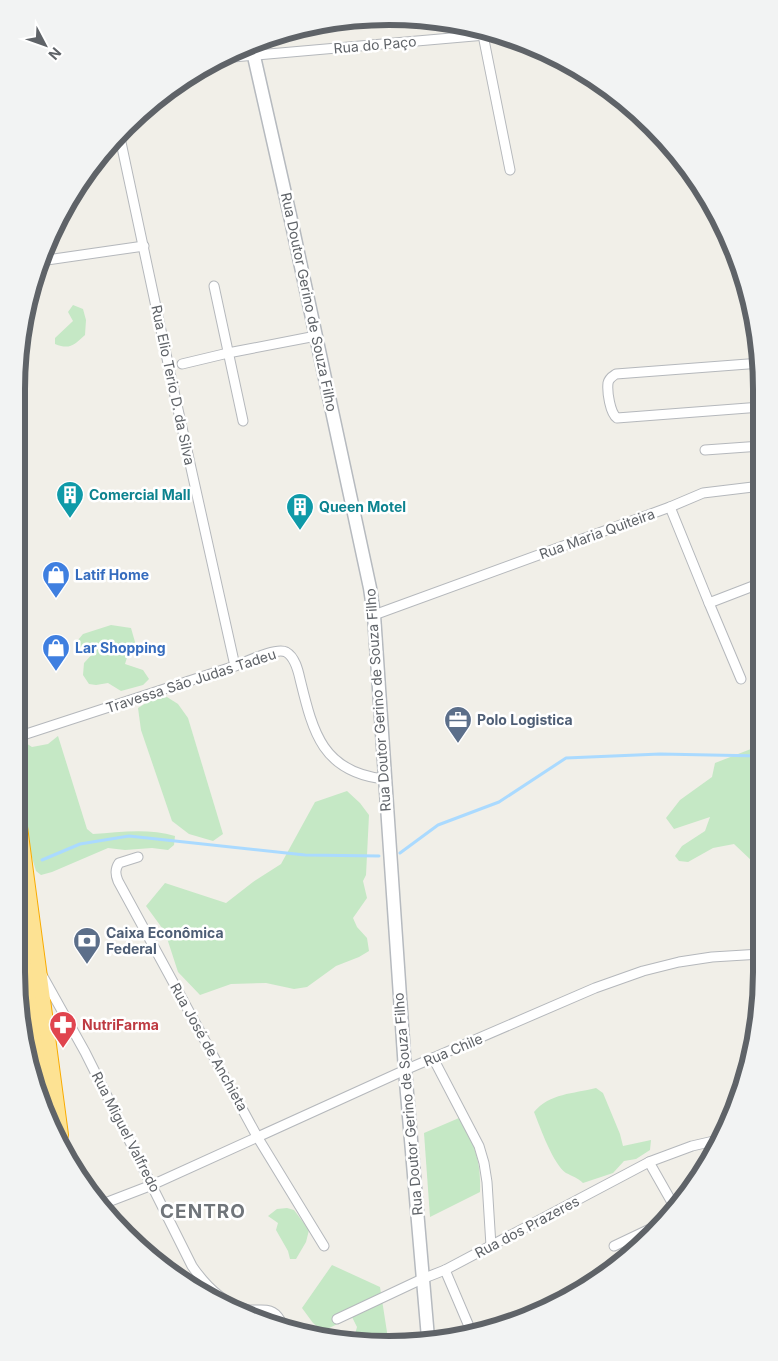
<svg xmlns="http://www.w3.org/2000/svg" width="778" height="1361" viewBox="0 0 778 1361" font-family="Inter,sans-serif">
<style>
.green{fill:#c5e8c5}
.lines{fill:none;stroke-linecap:round;stroke-linejoin:round}
.stream{stroke:#aadaff;stroke-width:3}
.street-casing{stroke:#b5b8bc;stroke-width:11}
.secondary-casing{stroke:#b6babf;stroke-width:15}
.highway-casing{stroke:#f9ab00;stroke-width:20}
.street{stroke:#fff;stroke-width:9}
.secondary{stroke:#fff;stroke-width:12}
.highway{stroke:#fde293;stroke-width:18}
.labels{text-anchor:middle;stroke-width:5;stroke-linejoin:round;paint-order:stroke}
.street-label{font-size:14px;fill:#5f6368;stroke:#fff}
.culture-label{font-size:14px;font-weight:bold;fill:#0d838f;stroke:#fff;text-anchor:start}
.shop-label{font-size:14px;font-weight:bold;fill:#366cbe;stroke:#fff;text-anchor:start}
.service-label{font-size:14px;font-weight:bold;fill:#4e5e75;stroke:#fff;text-anchor:start}
.health-label{font-size:14px;font-weight:bold;fill:#be3a42;stroke:#fff;text-anchor:start}
.district-label{font-size:19px;font-weight:bold;letter-spacing:1px;fill:#70757a;stroke:#fff}
.rim{fill:none;stroke:#5f6368;stroke-width:6}
</style>
<rect width="100%" height="100%" fill="#f1efe8"/>
<!-- green -->
<g class="green">
<path d="M 73,305 L 83,309 L 86,320 L 85,335 C 74,345 70,350 55,344 L 55,338 L 73,321 L 68,312 Z"/>
<polygon points="111,625 131,628 135,642 129,651 125,664 143,670 149,679 143,685 121,691 108,683 96,685 89,684 83,675 84,663 97,649 78,647 78,640 83,634"/>
<polygon points="167,697 178,704 188,718 223,834 213,841 189,834 172,821 141,730 138,708 149,701"/>
<path d="M 58,736 L 87,829 L 93,834 C 120,832 149,828 175,836 L 174,845 L 168,850 L 152,848 L 125,850 L 108,848 L 52,872 L 41,875 L 36,871 C 23,830 17,785 17,742 L 21,740 L 32,747 L 48,744 Z"/>
<polygon points="756,747 761,747 761,875 752,861 734,844 713,848 688,862 679,861 675,856 682,846 705,831 710,817 674,829 666,818 680,800 712,777 715,763"/>
<polygon points="347,791 360,803 369,815 366,875 363,881 367,898 353,918 357,927 367,938 369,951 359,957 336,966 307,987 294,989 266,983 231,984 200,995 178,972 165,932 146,906 165,883 226,903 253,882 281,864 315,802"/>
<path d="M 596,1088 L 603,1093 L 620,1134 L 623,1146 L 651,1140 L 650,1150 L 636,1159 L 624,1161 L 613,1173 L 583,1183 C 578,1178 572,1176 566,1173 C 553,1164 540,1127 534,1112 C 550,1093 573,1094 596,1088 Z"/>
<path d="M 459,1118 C 475,1143 481,1162 480,1192 L 430,1217 L 424,1133 Z"/>
<polygon points="287,1208 294,1210 309,1230 306,1242 296,1259 290,1259 288,1251 276,1230 278,1223 268,1216 277,1209"/>
<polygon points="332,1265 380,1287 389,1345 351,1340 354,1338 357,1327 352,1317 323,1331 313,1323 302,1308"/>
</g>
<g class="lines">
<!-- stream -->
<g class="stream">
<polyline points="400,853 438,825 499,802 566,758 660,754 761,756"/>
<polyline points="42,860 80,844 129,836 305,855 379,856"/>
</g>
<defs>
<g id="street">
<polyline points="482,30 510,170"/>
<polyline points="222,58 497,34"/>
<polyline points="119,133 175,396 235,666"/>
<polyline points="40,261 144,246"/>
<polyline points="214,286 243,421"/>
<path d="M 761,363 L 616,374 C 613,376 609,378 608,383 C 607,392 610,413 617,418 L 761,407"/>
<polyline points="182,364 228,353 316,336"/>
<polyline points="756,446 758,487"/>
<polyline points="705,450 761,446"/>
<polyline points="670,507 703,493 761,486"/>
<polyline points="709,603 741,679"/>
<polyline points="374,615 670,507 709,603 761,583"/>
<path d="M 17,737 L 235,666 C 246,662 276,647 286,652 C 295,657 298,670 300,679 C 313,732 322,772 384,779"/>
<path d="M 138,857 L 119,863 C 115,869 115,874 118,881 L 258,1138 L 324,1246"/>
<path d="M 42,975 L 85,1052 L 192,1266 C 205,1285 223,1303 245,1309 C 258,1313 271,1304 280,1320 L 278,1326"/>
<polyline points="433,1058 479,1146 484,1163 487,1182 491,1246"/>
<polyline points="649,1162 674,1206"/>
<polyline points="100,1205 152,1185 405,1070 595,988 643,971 679,962 712,957 761,954"/>
<polyline points="614,1246 654,1227"/>
<polyline points="445,1270 471,1331"/>
<polyline points="337,1319 422,1279 445,1270 649,1162 692,1146 718,1140"/>
</g>
<polyline id="secondary" points="251,43 291,220 370,588 374,615 405,1070 428,1338"/>
<g id="highway">
<polyline points="16,812 59,1135"/>
<polyline points="16,924 41,1101"/>
</g>
</defs>
<!-- street casing -->
<use href="#street" class="street-casing"/>
<!-- secondary casing -->
<use href="#secondary" class="secondary-casing"/>
<!-- highway casing -->
<use href="#highway" class="highway-casing"/>
<!-- street -->
<use href="#street" class="street"/>
<!-- secondary -->
<use href="#secondary" class="secondary"/>
<!-- highway -->
<use href="#highway" class="highway"/>
</g>
<!-- icons -->
<defs>
<symbol id="building-pin" viewBox="-11 -11 22 30"><path d="M0 17L-7.5 6A9.5 9.5 0 1 1 7.5 6Z" fill="#0f9aa8" stroke="#fff"/><path d="M-4-6H4V6H1V3H-1V6H-4ZM-2.5-4.3h1.7v1.8h-1.7ZM.8-4.3h1.7v1.8H.8ZM-2.5-1h1.7V.8h-1.7ZM.8-1h1.7V.8H.8Z" fill="#fff"/></symbol>
<symbol id="shop-pin" viewBox="-11 -11 22 30"><path d="M0 17L-7.5 6A9.5 9.5 0 1 1 7.5 6Z" fill="#3f7fe0" stroke="#fff"/><path d="M-5-2.5h2.3a2.7 3.5 0 0 1 5.4 0H5L5.5 6h-11ZM-1.5-2.5h3a1.5 2.3 0 0 0-3 0Z" fill="#fff"/></symbol>
<symbol id="office-pin" viewBox="-11 -11 22 30"><path d="M0 17L-7.5 6A9.5 9.5 0 1 1 7.5 6Z" fill="#5c6f8a" stroke="#fff"/><path d="M-6-3h4V-5.5h4V-3h4V5H-6ZM-1-4.5V-3h2v-1.5ZM-6 0V1H6V0Z" fill="#fff"/></symbol>
<symbol id="bank-pin" viewBox="-11 -11 22 30"><path d="M0 17L-7.5 6A9.5 9.5 0 1 1 7.5 6Z" fill="#5c6f8a" stroke="#fff"/><path d="M-6-4H6V4H-6ZM0-2.3a2.3 2.3 0 1 0 0 4.6a2.3 2.3 0 1 0 0-4.6Z" fill="#fff"/></symbol>
<symbol id="pharmacy-pin" viewBox="-11 -11 22 30"><path d="M0 17L-7.5 6A9.5 9.5 0 1 1 7.5 6Z" fill="#e0444e" stroke="#fff"/><path d="M-2-6h4v4h4v4h-4v4h-4v-4h-4v-4h4Z" fill="#fff"/></symbol>
</defs>
<g fill-rule="evenodd">
<use href="#building-pin" x="54" y="479" width="32" height="43"/>
<use href="#building-pin" x="284" y="491" width="32" height="43"/>
<use href="#shop-pin" x="40" y="559" width="32" height="43"/>
<use href="#shop-pin" x="40" y="632" width="32" height="43"/>
<use href="#office-pin" x="442" y="704" width="32" height="43"/>
<use href="#bank-pin" x="71" y="925" width="32" height="43"/>
<use href="#pharmacy-pin" x="47" y="1009" width="32" height="43"/>
</g>
<g class="labels">
<!-- street labels -->
<g class="street-label">
<text transform="translate(375 45) rotate(-5)" y="5">Rua do Paço</text>
<text transform="translate(309 302) rotate(78)" y="5">Rua Doutor Gerino de Souza Filho</text>
<text transform="translate(173 385) rotate(78)" y="5">Rua Elio Terio D. da Silva</text>
<text transform="translate(597 534) rotate(-20)" y="5">Rua Maria Quiteira</text>
<text transform="translate(191 681) rotate(-18)" y="5">Travessa São Judas Tadeu</text>
<text transform="translate(378 700) rotate(-94)" y="5">Rua Doutor Gerino de Souza Filho</text>
<text transform="translate(209 1047) rotate(61)" y="5">Rua José de Anchieta</text>
<text transform="translate(453 1050) rotate(-23)" y="5">Rua Chile</text>
<text transform="translate(408 1104) rotate(-95)" y="5">Rua Doutor Gerino de Souza Filho</text>
<text transform="translate(126 1132) rotate(63)" y="5">Rua Miguel Valfredo</text>
<text transform="translate(527 1227) rotate(-28)" y="5">Rua dos Prazeres</text>
</g>
<!-- culture labels -->
<g class="culture-label">
<text x="89" y="500">Comercial Mall</text>
<text x="319" y="512">Queen Motel</text>
</g>
<!-- shop labels -->
<g class="shop-label">
<text x="75" y="580">Latif Home</text>
<text x="75" y="653">Lar Shopping</text>
</g>
<!-- service labels -->
<g class="service-label">
<text x="477" y="725">Polo Logistica</text>
<text x="106" y="938">Caixa Econômica<tspan x="106" dy="16">Federal</tspan></text>
</g>
<!-- health labels -->
<g class="health-label">
<text x="82" y="1030">NutriFarma</text>
</g>
<!-- district labels -->
<g class="district-label">
<text x="203" y="1218">CENTRO</text>
</g>
</g>
<!-- crop -->
<path d="M0 0H778V1361H0ZM389 25H389A364 364 0 0 1 753 389V972A364 364 0 0 1 389 1336H389A364 364 0 0 1 25 972V389A364 364 0 0 1 389 25Z" fill="#f2f3f3" fill-rule="evenodd"/>
<path class="rim" d="M389 25H389A364 364 0 0 1 753 389V972A364 364 0 0 1 389 1336H389A364 364 0 0 1 25 972V389A364 364 0 0 1 389 25Z"/>
<!-- north arrow -->
<g transform="translate(45 45) rotate(131)" stroke="#ffffff" stroke-width="4" paint-order="stroke">
<path d="M0-4L9 19L0 12L-9 19Z" fill="#5f6368"/>
<text y="-8" font-size="14" font-weight="bold" text-anchor="middle" fill="#5f6368">N</text>
</g>
</svg>
